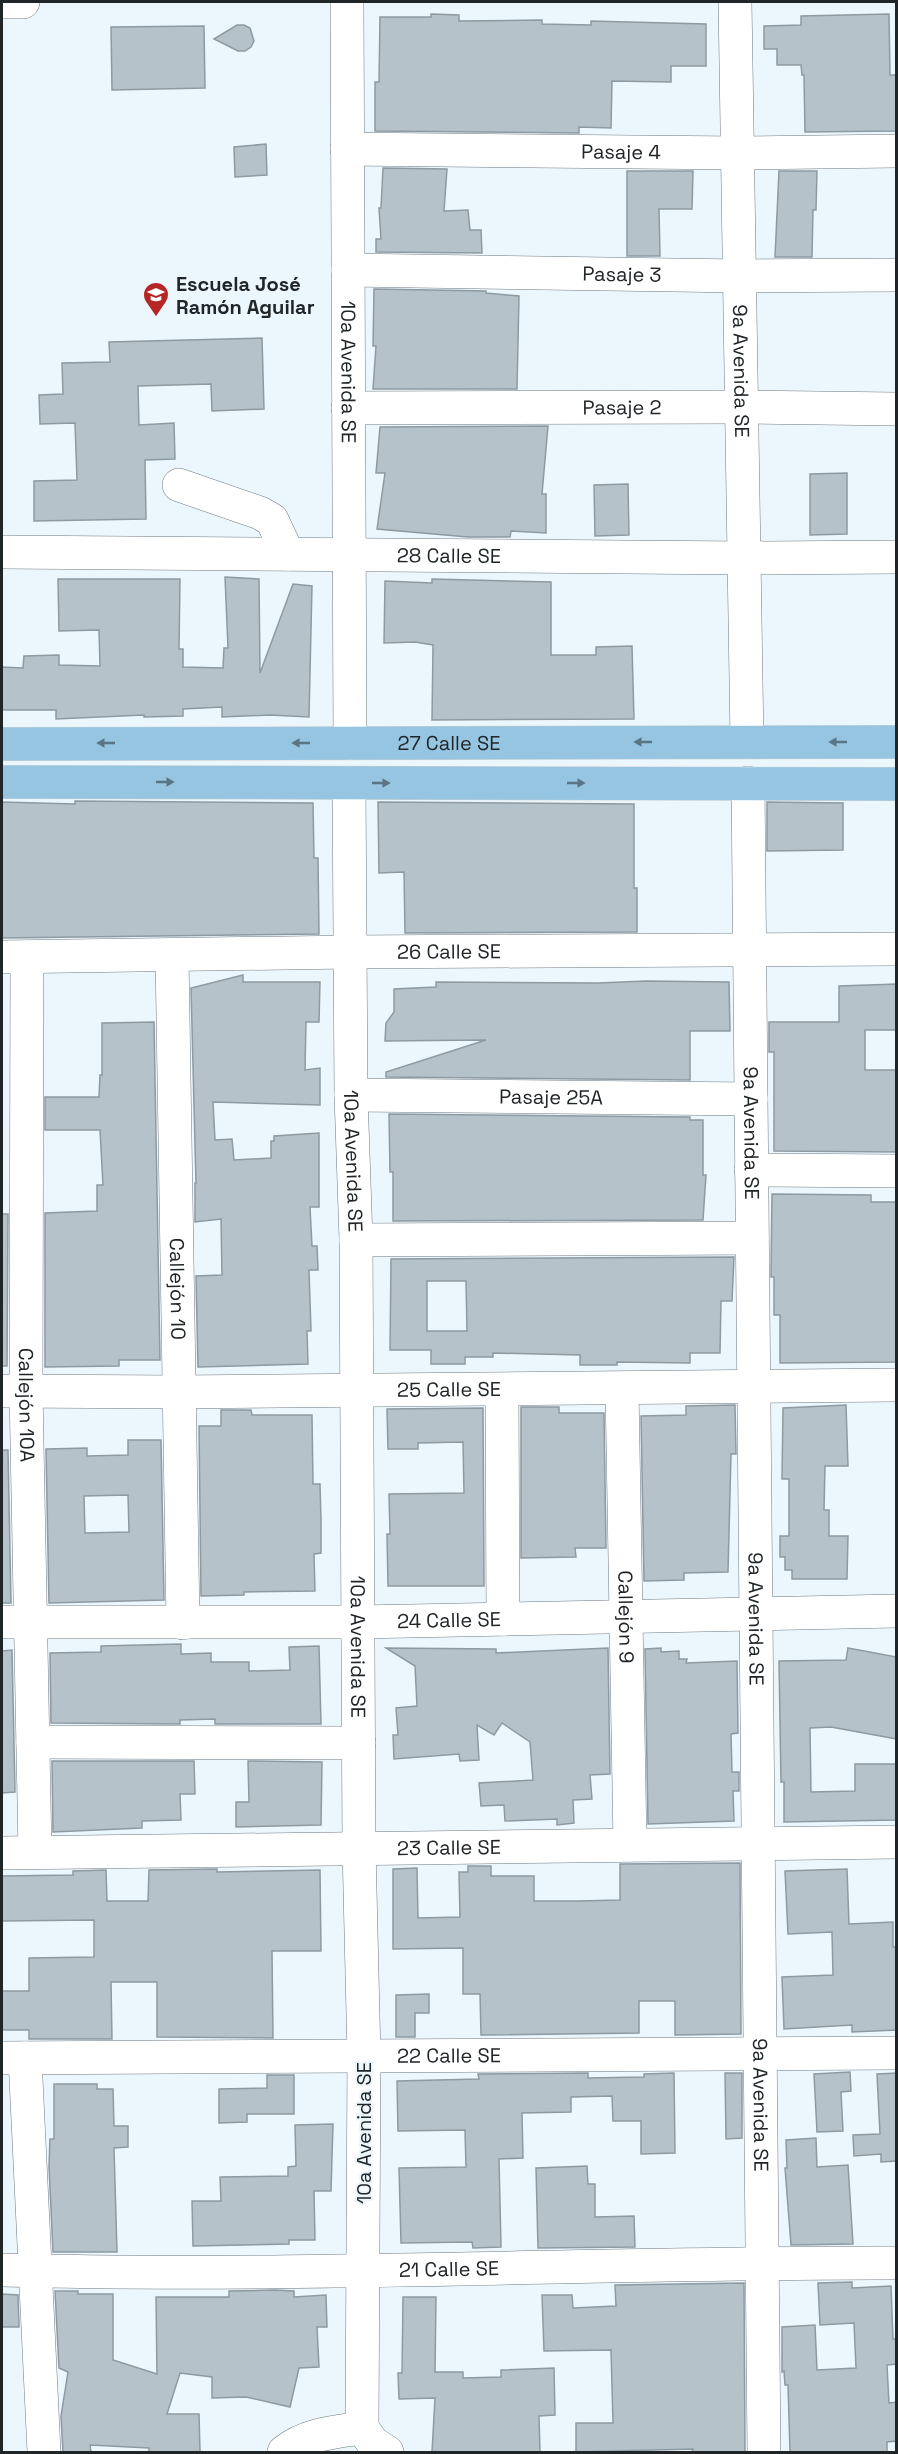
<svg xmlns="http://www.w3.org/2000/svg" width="898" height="2454" viewBox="0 0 898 2454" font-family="'Space Grotesk',sans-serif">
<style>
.building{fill:#b5c2ca;stroke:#8d9aa1;stroke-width:1.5;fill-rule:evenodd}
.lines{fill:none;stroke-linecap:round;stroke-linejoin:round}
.minor-casing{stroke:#6f7b83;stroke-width:34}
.major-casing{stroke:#d2d3d4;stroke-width:34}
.minor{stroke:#fff;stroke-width:33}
.major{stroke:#95c5e0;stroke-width:33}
.oneway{fill:#5a7584}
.labels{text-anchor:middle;stroke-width:4.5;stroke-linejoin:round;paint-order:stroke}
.street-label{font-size:20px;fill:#202528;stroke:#ecf7fd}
.poi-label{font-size:20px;font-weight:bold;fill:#202528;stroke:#ecf7fd;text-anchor:start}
</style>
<rect width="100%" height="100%" fill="#ecf7fd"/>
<!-- building -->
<g class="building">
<polygon points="431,14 459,15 459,21 542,20 542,24 591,25 591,21 706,24 706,66 671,66 671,82 612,81 611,128 579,127 579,133 375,131 375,82 379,82 380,17 431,17"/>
<polygon points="889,14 890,75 897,75 897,131 805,132 804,75 802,75 801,65 777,65 777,49 764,49 764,26 801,25 801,16"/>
<polygon points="237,25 244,25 250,28 254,41 251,47 245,51 238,51 214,39"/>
<polygon points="204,26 205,88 112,90 111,27"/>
<polygon points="266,144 267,175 235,177 234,147"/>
<polygon points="383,168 447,169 444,211 468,210 470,230 481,230 482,253 376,252 376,239 381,239 379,208 381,208"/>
<polygon points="627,171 693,171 692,209 659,209 660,256 627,256"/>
<polygon points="779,171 817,171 816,210 813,210 812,257 775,257"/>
<polygon points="374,289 486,291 486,293 519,296 517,389 373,389 376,346 373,346"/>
<polygon points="262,338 264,409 212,411 211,384 138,386 139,425 174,423 175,459 145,460 146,519 34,521 34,481 77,480 75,423 40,424 39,395 63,394 62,363 110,362 109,342"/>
<polygon points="548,426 542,494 546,494 546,533 511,531 510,537 468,537 377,529 385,473 376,473 380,427"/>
<polygon points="847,473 847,534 810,535 810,474"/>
<polygon points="628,484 629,535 595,536 594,485"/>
<polygon points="225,577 259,579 260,673 293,584 312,586 309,717 270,715 222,717 222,707 183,709 183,716 144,717 144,715 56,719 56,710 2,710 2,667 23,668 24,656 59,655 59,665 100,666 99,630 59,631 58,579 180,579 179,649 183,649 183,667 223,668 224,648 228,648"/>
<polygon points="432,579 551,582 551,655 596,655 596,647 632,646 634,719 432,720 433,645 415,642 384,643 385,581 432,583"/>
<polygon points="75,801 313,803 314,858 318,858 319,934 2,938 2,802 75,804"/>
<polygon points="378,802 634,804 634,888 637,888 637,932 405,933 404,872 379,873"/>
<polygon points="767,802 843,803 843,850 767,851"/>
<polygon points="243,975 243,982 320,982 319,1022 306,1022 305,1070 320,1068 320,1105 213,1102 215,1140 232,1139 234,1160 271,1158 271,1141 274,1141 274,1136 319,1133 319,1207 310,1207 312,1246 317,1246 318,1270 309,1270 311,1331 307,1331 308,1364 198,1367 196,1276 222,1275 221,1219 195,1222 195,1183 196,1183 191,988"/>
<polygon points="646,981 729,982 730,1031 690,1031 690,1080 386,1077 386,1072 486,1040 385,1041 386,1023 394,1012 394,989 436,987 436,982 598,983"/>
<polygon points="897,984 897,1030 865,1030 865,1070 897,1070 897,1152 774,1151 774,1052 769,1052 769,1022 839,1022 839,986"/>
<polygon points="154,1022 160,1360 119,1360 119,1366 45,1367 45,1213 97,1211 97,1185 103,1185 100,1130 45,1130 45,1097 99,1097 100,1075 102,1075 102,1023"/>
<polygon points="389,1114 690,1117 690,1120 703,1120 703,1175 706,1175 703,1220 393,1221 393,1172 390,1172"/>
<polygon points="772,1194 871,1195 871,1202 897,1202 897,1362 780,1363 780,1315 774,1315 774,1277 771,1277"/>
<polygon points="2,1214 8,1214 7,1366 2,1366"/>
<path d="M 734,1257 L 732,1301 L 721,1301 L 720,1353 L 690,1353 L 690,1363 L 617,1362 L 617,1365 L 580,1365 L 580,1355 L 493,1353 L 493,1357 L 465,1357 L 465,1364 L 431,1364 L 431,1350 L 390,1350 L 391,1259 ZM 427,1281 L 466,1281 L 467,1331 L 427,1331 Z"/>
<polygon points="735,1405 736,1454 731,1454 728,1572 684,1573 684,1580 644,1581 641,1416 686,1415 686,1406"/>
<polygon points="846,1405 848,1466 825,1466 824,1510 829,1510 829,1536 848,1536 847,1579 792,1579 792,1570 785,1570 785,1557 780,1557 780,1536 789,1536 789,1479 782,1479 783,1408"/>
<polygon points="521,1407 559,1407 559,1413 604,1413 606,1548 575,1548 576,1557 521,1558"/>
<polygon points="483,1408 484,1586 388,1586 387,1534 390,1534 389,1494 464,1493 463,1442 418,1443 418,1449 388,1449 387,1409"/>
<polygon points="221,1410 251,1410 252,1415 312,1415 313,1484 320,1484 321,1520 321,1553 314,1554 315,1591 244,1592 244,1595 201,1596 199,1426 221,1426"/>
<path d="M 128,1440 L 161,1440 L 164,1600 L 49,1603 L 46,1449 L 87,1448 L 87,1456 L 128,1455 ZM 128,1495 L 129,1532 L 85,1533 L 84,1496 Z"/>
<polygon points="2,1450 8,1450 11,1603 2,1603"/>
<polygon points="181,1644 181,1654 211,1653 211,1662 249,1662 249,1671 290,1670 289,1647 319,1646 321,1724 215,1724 215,1719 180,1720 180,1724 51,1723 50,1653 101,1652 101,1646"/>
<polygon points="386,1648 496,1649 496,1653 608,1648 610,1774 590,1775 592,1799 573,1800 574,1823 557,1825 557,1819 505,1821 504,1805 481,1806 479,1783 533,1780 530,1742 502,1723 494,1735 477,1725 479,1760 460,1761 459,1754 394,1759 393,1735 398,1735 396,1708 417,1706 415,1666"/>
<polygon points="661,1648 661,1652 679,1651 679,1659 687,1659 686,1663 737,1661 738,1733 731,1734 732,1772 739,1772 739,1791 733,1791 734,1821 648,1824 645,1649"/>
<polygon points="848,1648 897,1657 897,1739 831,1727 810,1728 811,1792 855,1791 855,1764 897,1764 897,1820 784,1822 784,1782 781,1782 779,1661 846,1660"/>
<polygon points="12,1650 15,1792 2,1793 2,1651"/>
<polygon points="52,1761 194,1761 195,1794 180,1794 181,1820 142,1821 142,1828 53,1832"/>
<polygon points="248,1761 322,1762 321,1825 236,1827 236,1802 249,1802"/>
<polygon points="740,1863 741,2034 675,2035 675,2001 639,2001 639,2033 481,2035 480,1994 463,1994 463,1948 393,1949 393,1869 417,1868 418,1918 460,1917 459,1872 468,1872 468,1866 491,1866 491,1876 534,1876 534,1901 578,1901 620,1900 620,1864"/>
<polygon points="217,1869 217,1872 320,1870 321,1951 272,1951 273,2038 157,2037 157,1982 111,1982 112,2039 29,2039 29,2030 2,2030 2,1991 29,1991 29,1958 94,1957 94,1920 2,1921 2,1876 73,1875 73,1871 106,1870 107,1901 148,1901 149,1870"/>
<polygon points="847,1869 849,1924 893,1922 893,1947 897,1947 897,2030 852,2032 852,2025 784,2029 782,1977 833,1975 832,1932 788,1934 785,1871"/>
<polygon points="429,1994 429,2013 415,2013 415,2037 396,2037 396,1995"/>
<polygon points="850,2072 851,2091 841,2092 843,2131 817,2132 814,2074"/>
<polygon points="588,2073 588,2078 644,2077 644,2074 674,2073 675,2153 641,2154 641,2121 613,2121 612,2096 571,2097 571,2112 522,2113 523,2158 499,2159 501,2247 473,2248 472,2242 401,2243 399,2168 466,2167 465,2130 398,2131 397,2081 479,2079 478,2074"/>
<polygon points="725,2073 742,2073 742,2138 726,2139"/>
<polygon points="897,2073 897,2161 881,2162 881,2154 854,2156 853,2135 880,2134 877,2074"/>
<polygon points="267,2075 294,2075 294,2114 247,2114 247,2122 219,2123 219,2089 267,2088"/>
<polygon points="54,2084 97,2084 97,2089 113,2089 114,2126 128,2126 128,2147 114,2148 117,2252 53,2252 49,2166 50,2139 54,2139"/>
<polygon points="333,2124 331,2191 314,2191 315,2240 289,2240 289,2244 193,2246 192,2201 221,2201 220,2177 288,2176 288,2167 296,2166 295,2125"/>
<polygon points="816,2138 817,2167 848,2165 853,2244 791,2245 785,2168 787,2168 786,2140"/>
<polygon points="587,2166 588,2184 595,2184 595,2217 634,2216 635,2247 538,2248 536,2168"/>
<polygon points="852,2282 852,2288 891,2286 893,2339 897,2339 897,2364 887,2365 889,2403 897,2402 897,2441 887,2442 887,2452 790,2452 788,2385 785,2385 784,2371 782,2372 782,2327 815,2325 817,2370 856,2368 854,2323 820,2325 818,2283"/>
<polygon points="744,2283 745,2452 692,2452 693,2449 576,2452 576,2423 613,2423 611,2350 544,2351 542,2295 572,2295 573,2308 616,2306 615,2285"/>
<polygon points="275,2290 294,2291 294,2297 326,2295 327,2327 317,2327 319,2367 299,2368 290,2407 246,2397 212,2398 212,2377 180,2373 167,2414 199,2414 200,2452 149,2452 149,2448 90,2445 91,2452 63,2452 61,2416 68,2372 59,2368 55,2291 78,2291 78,2294 113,2294 113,2360 157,2374 156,2297 229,2297 229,2291"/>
<polygon points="2,2294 18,2295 19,2327 2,2327"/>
<polygon points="403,2297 436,2297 435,2372 463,2372 463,2378 501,2377 501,2370 554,2368 555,2415 539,2416 540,2452 432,2452 435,2398 399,2399 398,2373 402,2373"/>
</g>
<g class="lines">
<defs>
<g id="minor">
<polyline points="2,2 23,2"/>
<path id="s1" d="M 347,2 L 350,743"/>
<path id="s2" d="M 735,2 L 747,742"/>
<path id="s3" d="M 347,149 L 738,153 L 896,151"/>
<path id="s4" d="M 348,270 L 740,276 L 896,275"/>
<path id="s5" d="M 348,408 L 742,407 L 896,409"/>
<polyline points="179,485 260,513 272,520 288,554"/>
<path id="s6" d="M 2,552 L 744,558 L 896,557"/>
<path id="s7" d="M 349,783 L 351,1095 L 356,1240 L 359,1848 L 364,2056 L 362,2428"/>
<path id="s8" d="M 748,783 L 764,2452"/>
<path id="s9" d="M 172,955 L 183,1623"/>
<path id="s10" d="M 2,957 L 350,952 L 896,949"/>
<path id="s11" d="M 27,957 L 26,1391 L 35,1852"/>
<path id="s12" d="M 351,1095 L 751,1099"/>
<polyline points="751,1170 896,1171"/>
<polyline points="356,1240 752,1238"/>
<path id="s13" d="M 622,1389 L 630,1844"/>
<polyline points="502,1390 503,1619"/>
<path id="s14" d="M 2,1391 L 179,1392 L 896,1385"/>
<path id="s15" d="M 2,1622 L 359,1622 L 896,1611"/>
<polyline points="33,1742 359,1743"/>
<path id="s16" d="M 2,1853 L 896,1842"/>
<path id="s17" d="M 2,2058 L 896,2053"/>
<polyline points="25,2058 44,2452"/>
<path id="s18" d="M 2,2270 C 300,2278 598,2262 896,2263"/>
<polyline points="362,2428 373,2443 387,2452"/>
<path d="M 284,2452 C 306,2434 334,2432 362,2428"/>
</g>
<g id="major">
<path id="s19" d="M 2,744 L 896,742"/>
<polyline points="2,782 896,784"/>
</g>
</defs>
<!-- minor casing -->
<use href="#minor" class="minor-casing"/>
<!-- major casing -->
<use href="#major" class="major-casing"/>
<!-- minor -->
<use href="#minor" class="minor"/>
<!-- major -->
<use href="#major" class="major"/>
</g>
<!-- one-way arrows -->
<defs><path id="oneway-solid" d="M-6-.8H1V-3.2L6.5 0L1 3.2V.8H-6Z" transform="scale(1.5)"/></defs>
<g class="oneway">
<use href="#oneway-solid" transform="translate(643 742) rotate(180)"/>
<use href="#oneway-solid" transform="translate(838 742) rotate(180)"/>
<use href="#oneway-solid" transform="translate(106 743) rotate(180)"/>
<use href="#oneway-solid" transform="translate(301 743) rotate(180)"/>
<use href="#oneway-solid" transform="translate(165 782)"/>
<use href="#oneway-solid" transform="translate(381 783)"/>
<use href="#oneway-solid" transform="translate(576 783)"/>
</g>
<!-- icons -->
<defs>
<symbol id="school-pin" viewBox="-11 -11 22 30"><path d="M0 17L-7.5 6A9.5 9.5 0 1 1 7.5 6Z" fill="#b62625" stroke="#ecf7fd"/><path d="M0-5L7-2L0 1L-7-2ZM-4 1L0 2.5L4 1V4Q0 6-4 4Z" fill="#fff"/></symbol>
</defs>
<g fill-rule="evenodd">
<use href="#school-pin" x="141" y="280" width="30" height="40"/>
</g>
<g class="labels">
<!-- street labels -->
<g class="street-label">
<text dy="7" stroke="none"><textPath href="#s3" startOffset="274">Pasaje 4</textPath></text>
<text dy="7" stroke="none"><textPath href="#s4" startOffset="274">Pasaje 3</textPath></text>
<text dy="7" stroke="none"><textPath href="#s1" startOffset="370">10a Avenida SE</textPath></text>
<text dy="7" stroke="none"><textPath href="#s2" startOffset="369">9a Avenida SE</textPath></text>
<text dy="7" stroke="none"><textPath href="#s5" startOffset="274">Pasaje 2</textPath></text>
<text dy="7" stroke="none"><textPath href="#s6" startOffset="447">28 Calle SE</textPath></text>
<text dy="7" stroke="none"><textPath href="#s19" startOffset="447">27 Calle SE</textPath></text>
<text dy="7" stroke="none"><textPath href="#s10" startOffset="447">26 Calle SE</textPath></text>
<text dy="7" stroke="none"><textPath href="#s12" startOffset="200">Pasaje 25A</textPath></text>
<text dy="7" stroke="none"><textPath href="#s8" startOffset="350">9a Avenida SE</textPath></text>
<text dy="7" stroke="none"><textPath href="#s7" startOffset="378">10a Avenida SE</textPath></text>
<text dy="7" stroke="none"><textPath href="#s9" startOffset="334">Callejón 10</textPath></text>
<text dy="7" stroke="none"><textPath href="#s14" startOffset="447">25 Calle SE</textPath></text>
<text dy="7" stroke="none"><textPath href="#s11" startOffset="448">Callejón 10A</textPath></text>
<text dy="7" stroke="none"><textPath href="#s13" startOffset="228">Callejón 9</textPath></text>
<text dy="7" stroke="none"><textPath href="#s8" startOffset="836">9a Avenida SE</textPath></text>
<text dy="7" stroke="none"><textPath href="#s15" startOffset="447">24 Calle SE</textPath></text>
<text dy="7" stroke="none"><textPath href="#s7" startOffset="864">10a Avenida SE</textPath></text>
<text dy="7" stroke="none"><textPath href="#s16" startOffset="447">23 Calle SE</textPath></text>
<text dy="7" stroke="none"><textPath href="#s17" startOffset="447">22 Calle SE</textPath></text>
<text dy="7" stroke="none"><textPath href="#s8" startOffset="1322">9a Avenida SE</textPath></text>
<text transform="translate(364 2133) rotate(-90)" y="7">10a Avenida SE</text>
<text dy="7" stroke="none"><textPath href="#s18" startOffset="447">21 Calle SE</textPath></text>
</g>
<!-- poi labels -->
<g class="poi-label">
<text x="176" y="291">Escuela José<tspan x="176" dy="23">Ramón Aguilar</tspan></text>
</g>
</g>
<!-- border -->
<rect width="898" height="2454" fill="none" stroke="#202528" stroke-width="6"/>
</svg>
